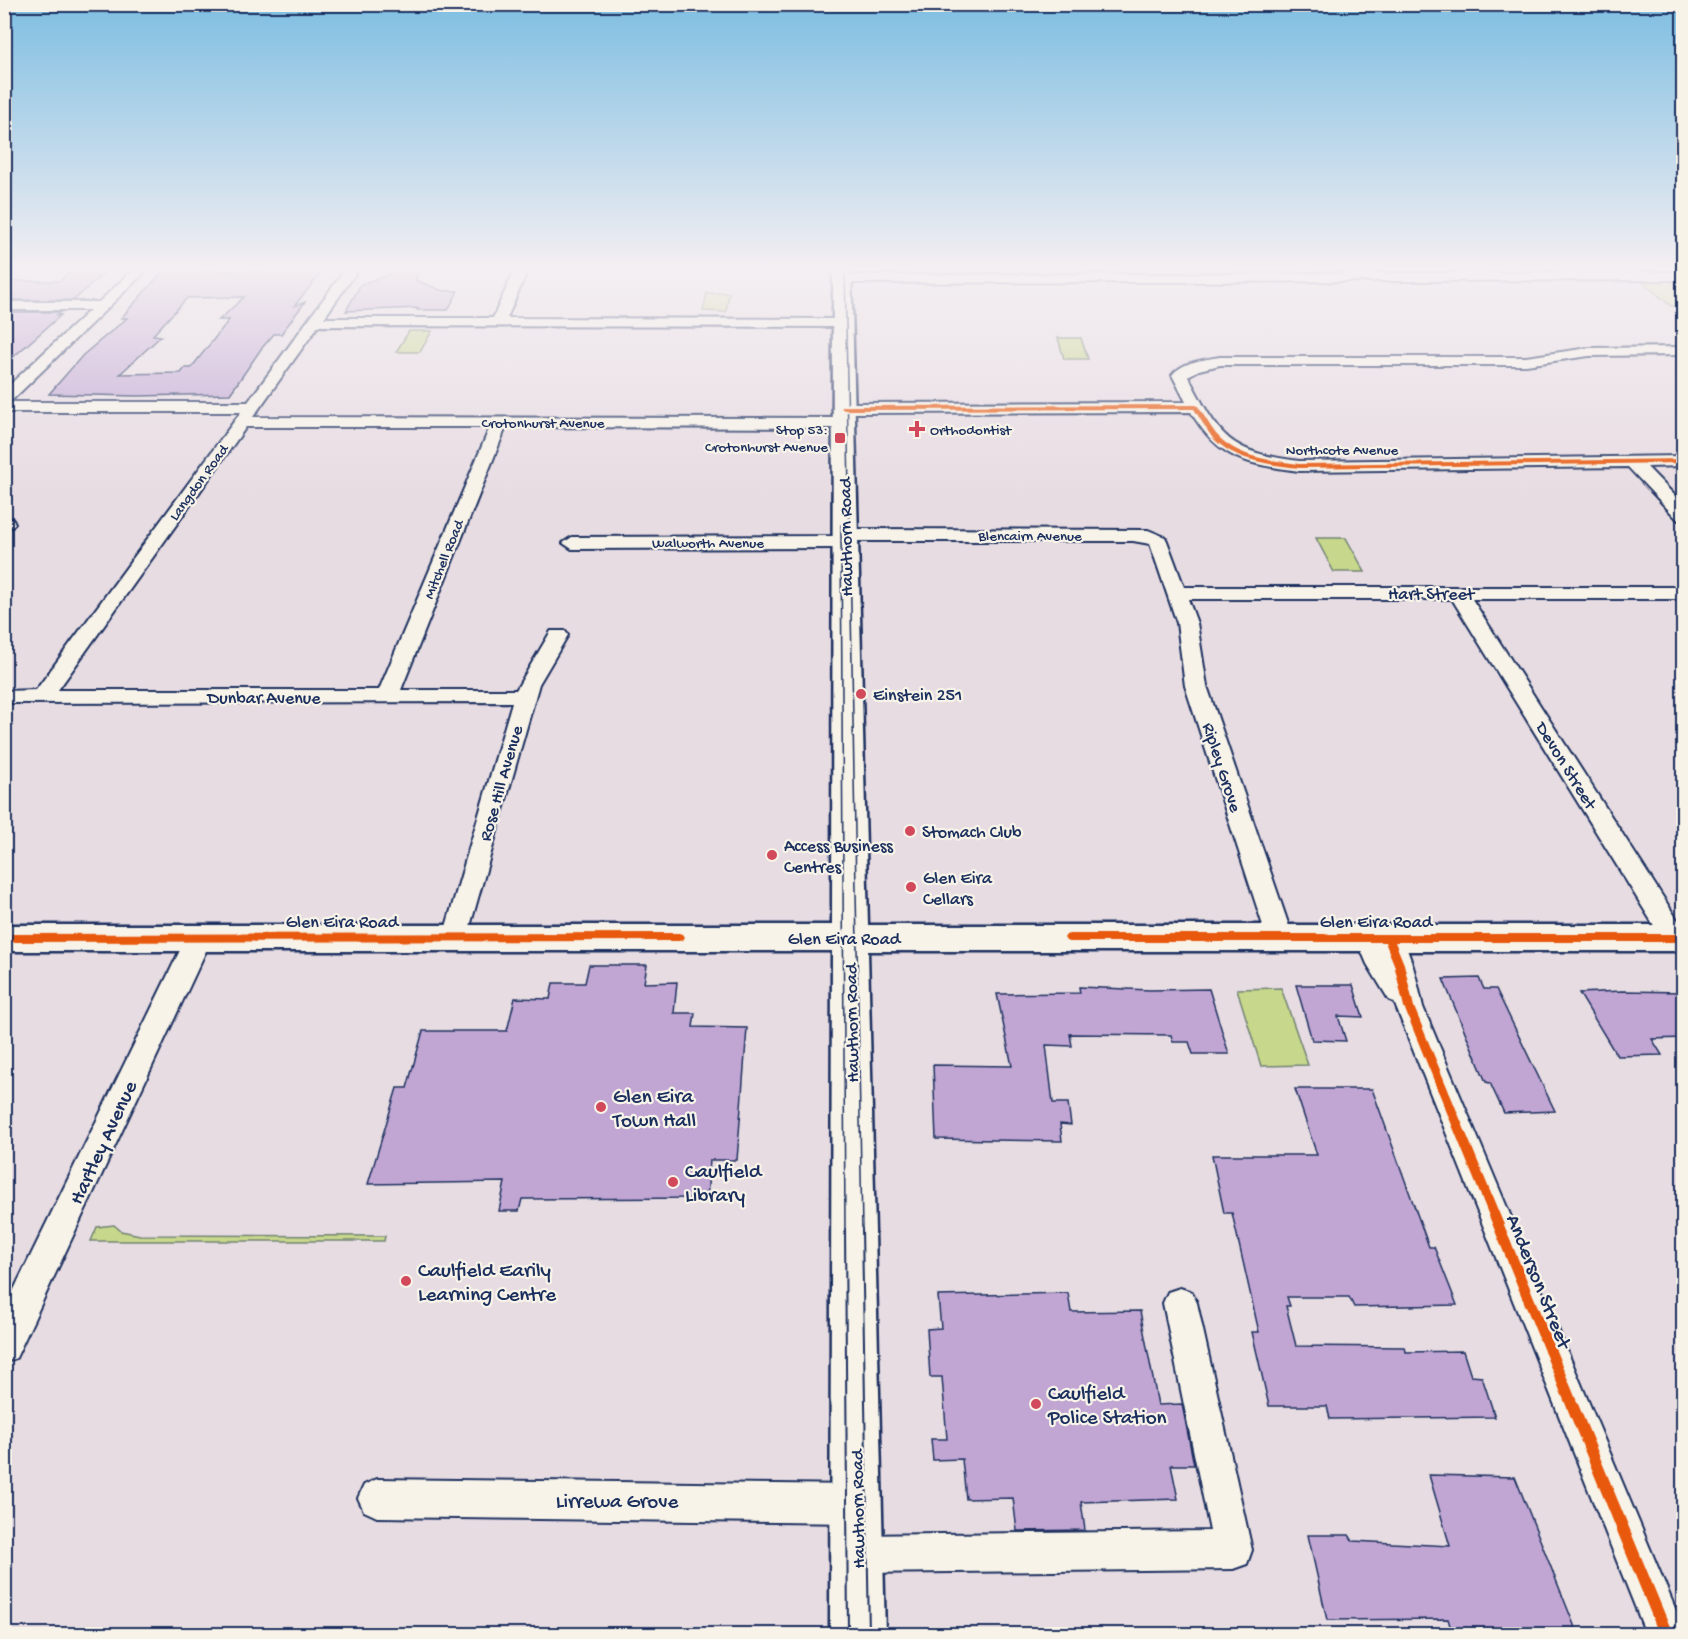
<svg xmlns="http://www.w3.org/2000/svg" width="1688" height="1639" viewBox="0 0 1688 1639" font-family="'Gochi Hand',sans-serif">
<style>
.green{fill:#c7d78b;stroke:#718374;stroke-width:1.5}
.building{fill:#c1a6d3;stroke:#1b2f5e;stroke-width:1.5;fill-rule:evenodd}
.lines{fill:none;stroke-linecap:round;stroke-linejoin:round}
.minor-casing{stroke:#1b2f5e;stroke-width:4}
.secondary-casing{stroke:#1b2f5e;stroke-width:5}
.minor{fill:#f7f3e8;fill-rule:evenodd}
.secondary{fill:#f7f3e8;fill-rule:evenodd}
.tram-far1{stroke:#1b2f5e;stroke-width:1.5}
.tram{stroke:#1b2f5e;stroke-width:2}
.cycleway-casing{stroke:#f7f3e8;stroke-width:4}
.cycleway{fill:#e8590c;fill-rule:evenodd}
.poi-dot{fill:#d1495b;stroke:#f7f3e8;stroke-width:2}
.labels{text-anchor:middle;stroke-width:4.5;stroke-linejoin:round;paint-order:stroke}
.far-street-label{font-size:15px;fill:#1b2f5e;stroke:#f7f3e8}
.far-poi-label{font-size:15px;fill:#1b2f5e;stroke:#f7f3e8;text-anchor:end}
.street-label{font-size:18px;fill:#1b2f5e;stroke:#f7f3e8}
.poi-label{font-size:18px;fill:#1b2f5e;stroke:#f7f3e8;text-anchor:start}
.near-poi-label{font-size:21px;fill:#1b2f5e;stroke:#f7f3e8;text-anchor:start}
.near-street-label{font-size:21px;fill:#1b2f5e;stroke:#f7f3e8}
</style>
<rect width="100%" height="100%" fill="#e7dce2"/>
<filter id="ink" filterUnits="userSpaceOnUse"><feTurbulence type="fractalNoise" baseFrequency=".0167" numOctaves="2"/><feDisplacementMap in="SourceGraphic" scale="12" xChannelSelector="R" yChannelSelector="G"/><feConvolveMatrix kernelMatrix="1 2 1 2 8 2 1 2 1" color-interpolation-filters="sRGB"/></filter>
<g filter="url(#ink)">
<!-- green -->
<g class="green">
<polygon points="1639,279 1668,279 1683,292 1683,306 1671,306"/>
<polygon points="707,293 729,293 726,312 703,311"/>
<polygon points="409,331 432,331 420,352 396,352"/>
<polygon points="1058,338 1081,338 1088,359 1064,359"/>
<polygon points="1316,538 1346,538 1365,572 1334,572"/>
<polygon points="1281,988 1308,1065 1261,1066 1237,989"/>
<polygon points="114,1225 121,1231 140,1235 385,1236 384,1241 91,1241 97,1227"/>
</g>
<!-- building -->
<g class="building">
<polygon points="77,267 110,267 74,300 4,300 4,281 59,281"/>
<path d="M 267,267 L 326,267 L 294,306 L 305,302 L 281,334 L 274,334 L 261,349 L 230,394 L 137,396 L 49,394 L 83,355 L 127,318 L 121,318 L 165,269 L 263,272 ZM 244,297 L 219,320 L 229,320 L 191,368 L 185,368 L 181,373 L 120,374 L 161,336 L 153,335 L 187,298 Z"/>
<polygon points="397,267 421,267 415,280 443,291 458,291 448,310 417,310 418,308 346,311 361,284 394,273"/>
<polygon points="4,312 61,312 57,315 61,315 4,365"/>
<polygon points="589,965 647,965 644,983 677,982 674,1013 695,1013 693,1027 747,1028 737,1160 710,1160 707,1198 522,1199 519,1211 499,1211 505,1182 368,1184 397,1088 407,1088 423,1031 507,1031 515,998 550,999 553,983 585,983"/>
<polygon points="1479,978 1484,989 1496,989 1555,1111 1504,1113 1490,1083 1486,1082 1443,979"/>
<polygon points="1296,985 1353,985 1363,1017 1338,1016 1346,1041 1312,1040"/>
<polygon points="1079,987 1150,990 1209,989 1229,1054 1193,1054 1189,1042 1173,1042 1171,1035 1070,1034 1072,1046 1046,1045 1053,1103 1068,1103 1071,1125 1060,1124 1062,1141 936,1139 933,1065 1012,1066 997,994 1080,993"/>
<polygon points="1622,991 1683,992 1683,1038 1652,1039 1662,1055 1617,1056 1579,993"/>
<polygon points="1295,1089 1372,1089 1429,1247 1434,1247 1457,1305 1354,1307 1349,1297 1287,1297 1290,1306 1286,1306 1296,1346 1405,1347 1406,1352 1463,1351 1471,1376 1482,1377 1495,1417 1330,1419 1327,1406 1269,1406 1252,1332 1259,1332 1232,1213 1224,1213 1212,1155 1317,1155"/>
<polygon points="1068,1293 1071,1312 1140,1311 1158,1405 1182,1404 1194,1465 1171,1465 1178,1499 1081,1502 1085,1530 1017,1531 1013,1498 966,1499 962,1459 933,1460 931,1439 947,1439 942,1377 930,1377 927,1329 941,1328 938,1296"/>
<polygon points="1429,1475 1515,1477 1578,1635 1453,1635 1448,1619 1327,1620 1308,1535 1349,1535 1353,1541 1450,1546"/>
</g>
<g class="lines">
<defs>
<g id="minor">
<path d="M 136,267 L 150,267 L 10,402 L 248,402 L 347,267 L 360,267 L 324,318 L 493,318 L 516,267 L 529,267 L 507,318 L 843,319 L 850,323 L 843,327 L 318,326 L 253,417 L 844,418 L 852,423 L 844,428 L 506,427 L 401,690 L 516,690 L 551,631 L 565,631 L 568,635 L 539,684 L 465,944 L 456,946 L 447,944 L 443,937 L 512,702 L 4,703 L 4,691 L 36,690 L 241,412 L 4,412 L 4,390 L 90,310 L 4,310 L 4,302 L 99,302 ZM 246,427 L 490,427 L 379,690 L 58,690 Z"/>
<polygon points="1684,272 1684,280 842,283 835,279 842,275"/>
<path d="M 1684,347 L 1684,355 L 1589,356 L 1526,365 L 1220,365 L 1199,370 L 1188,376 C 1220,438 1228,452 1299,461 L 1684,456 L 1684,466 L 1647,467 L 1684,505 L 1684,521 L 1678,520 L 1628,467 L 1299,471 C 1247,464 1219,460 1191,412 L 844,413 L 836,408 L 844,403 L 1186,402 L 1172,375 C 1184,361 1203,360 1220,357 L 1526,357 L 1589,348 Z"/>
<polygon points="4,518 12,519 15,523 12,527 4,528"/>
<polygon points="845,529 1148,530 1165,537 1167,541 1184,587 1684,587 1684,599 1472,599 1684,930 1684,945 1675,947 1666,945 1452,599 1188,599 1197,623 1207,686 1293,938 1289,945 1280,947 1271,945 1267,938 1185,686 1177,623 1150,544 1133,541 853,541 852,546 845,548 572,549 563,543 572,537 837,536 839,531"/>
<polygon points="199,929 208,931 212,938 16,1358 4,1363 4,1310 186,938 190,931"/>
<path d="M 1369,929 L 1379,932 L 1389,929 L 1398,931 C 1412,955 1417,981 1423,1007 L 1680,1620 L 1684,1634 L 1646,1634 L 1394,1002 L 1389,1000 L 1367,964 L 1356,938 L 1360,931 Z"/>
<polygon points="1180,1288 1192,1292 1197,1303 1252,1550 1247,1564 1233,1569 858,1573 844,1568 839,1554 844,1540 858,1535 1210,1531 1163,1303 1168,1292"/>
<polygon points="377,1479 857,1485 870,1491 876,1504 870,1517 857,1523 377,1517 364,1511 358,1498 364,1485"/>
</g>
<polygon id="secondary" points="833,267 851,267 868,925 1684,925 1684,951 868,951 885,1634 830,1634 832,951 4,951 4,925 832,925"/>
</defs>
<!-- minor casing -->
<use href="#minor" class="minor-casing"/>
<!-- secondary casing -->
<use href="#secondary" class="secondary-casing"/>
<!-- minor -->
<use href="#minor" class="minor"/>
<!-- secondary -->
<use href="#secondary" class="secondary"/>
<!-- tram-far1 -->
<g class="tram-far1">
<polyline points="845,267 862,1230"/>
<polyline points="841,525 845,1230"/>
</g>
<!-- tram -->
<g class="tram">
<polyline points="845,1229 848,1634"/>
<polyline points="862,1229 869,1634"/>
</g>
<defs>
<g id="cycleway">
<path d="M 1196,405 L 1198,406 C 1204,415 1209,425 1216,434 C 1238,458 1269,460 1299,464 L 1684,459 L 1684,463 L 1299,468 C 1268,464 1234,461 1212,437 C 1205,428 1200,418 1194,409 L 844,410 L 841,408 L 844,406 Z"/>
<polygon points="679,933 682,934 684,937 682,940 679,941 4,942 4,934"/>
<polygon points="1069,934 1684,934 1684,942 1395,942 1404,964 1414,1007 1673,1634 1659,1634 1404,1007 1394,964 1385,942 1069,942 1066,941 1064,938 1066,935"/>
</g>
</defs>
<!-- cycleway casing -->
<use href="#cycleway" class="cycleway-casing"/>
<!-- cycleway -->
<use href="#cycleway" class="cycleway"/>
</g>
</g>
<!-- sky -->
<linearGradient id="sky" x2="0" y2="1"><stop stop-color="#7ebee2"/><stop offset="0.54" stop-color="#f4eff2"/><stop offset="1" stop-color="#f4eff2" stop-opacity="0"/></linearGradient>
<rect width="1688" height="497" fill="url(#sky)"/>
<!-- markers -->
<g class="poi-dot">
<path d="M914 420h6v6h6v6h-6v6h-6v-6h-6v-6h6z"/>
<rect x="834" y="432" width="12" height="12" rx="3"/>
<circle cx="861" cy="694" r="6"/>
<circle cx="910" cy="831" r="6"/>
<circle cx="772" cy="855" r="6"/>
<circle cx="911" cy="887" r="6"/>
<circle cx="601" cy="1107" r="6"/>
<circle cx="673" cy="1182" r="6"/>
<circle cx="406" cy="1281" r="6"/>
<circle cx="1036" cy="1404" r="6"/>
</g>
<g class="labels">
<!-- far-street labels -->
<g class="far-street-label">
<text x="543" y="427">Crotonhurst Avenue</text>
<text x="1342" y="454">Northcote Avenue</text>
<text transform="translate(198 482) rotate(-54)" y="5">Langdon Road</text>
<text x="1030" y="540">Blencairn Avenue</text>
<text x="708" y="547">Walworth Avenue</text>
<text transform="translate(443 559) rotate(-68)" y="5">Mitchell Road</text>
</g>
<!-- far-poi labels -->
<g class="far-poi-label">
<text x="828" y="434">Stop 53:<tspan x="828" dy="17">Crotonhurst Avenue</tspan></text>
<text x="930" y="434" text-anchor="start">Orthodontist</text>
</g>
<!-- street labels -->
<g class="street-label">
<text transform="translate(845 537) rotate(-91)" y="6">Hawthorn Road</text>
<text x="1431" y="599">Hart Street</text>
<text x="264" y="703">Dunbar Avenue</text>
<text transform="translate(1567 765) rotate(58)" y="6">Devon Street</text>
<text transform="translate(1223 767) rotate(72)" y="6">Ripley Grove</text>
<text transform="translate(500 783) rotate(-74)" y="6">Rose Hill Avenue</text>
<text x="342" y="927">Glen Eira Road</text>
<text x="1376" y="927">Glen Eira Road</text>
<text x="844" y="944">Glen Eira Road</text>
<text transform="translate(851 1023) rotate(-91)" y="6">Hawthorn Road</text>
<text transform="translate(857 1509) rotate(-91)" y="6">Hawthorn Road</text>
</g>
<!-- poi labels -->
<g class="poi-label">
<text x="873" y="700">Einstein 251</text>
<text x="922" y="837">Stomach Club</text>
<text x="784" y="851">Access Business<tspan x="784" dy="21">Centres</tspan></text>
<text x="923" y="883">Glen Eira<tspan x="923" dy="21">Cellars</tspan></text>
</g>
<!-- near-poi labels -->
<g class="near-poi-label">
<text x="613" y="1102">Glen Eira<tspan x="613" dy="24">Town Hall</tspan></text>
<text x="685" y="1177">Caulfield<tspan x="685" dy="24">Library</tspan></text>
<text x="418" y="1276">Caulfield Earily<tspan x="418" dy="24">Learning Centre</tspan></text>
<text x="1048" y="1399">Caulfield<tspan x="1048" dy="24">Police Station</tspan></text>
</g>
<!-- near-street labels -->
<g class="near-street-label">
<text transform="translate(102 1142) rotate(-65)" y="7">Hartley Avenue</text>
<text transform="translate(1540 1281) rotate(68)" y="7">Anderson Street</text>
<text x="617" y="1507">Lirrewa Grove</text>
</g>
</g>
<!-- margin -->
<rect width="1688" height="1639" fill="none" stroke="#f7f3e8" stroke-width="24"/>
<rect x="12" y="12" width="1664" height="1615" fill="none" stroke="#1b2f5e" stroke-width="2" filter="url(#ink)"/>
</svg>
